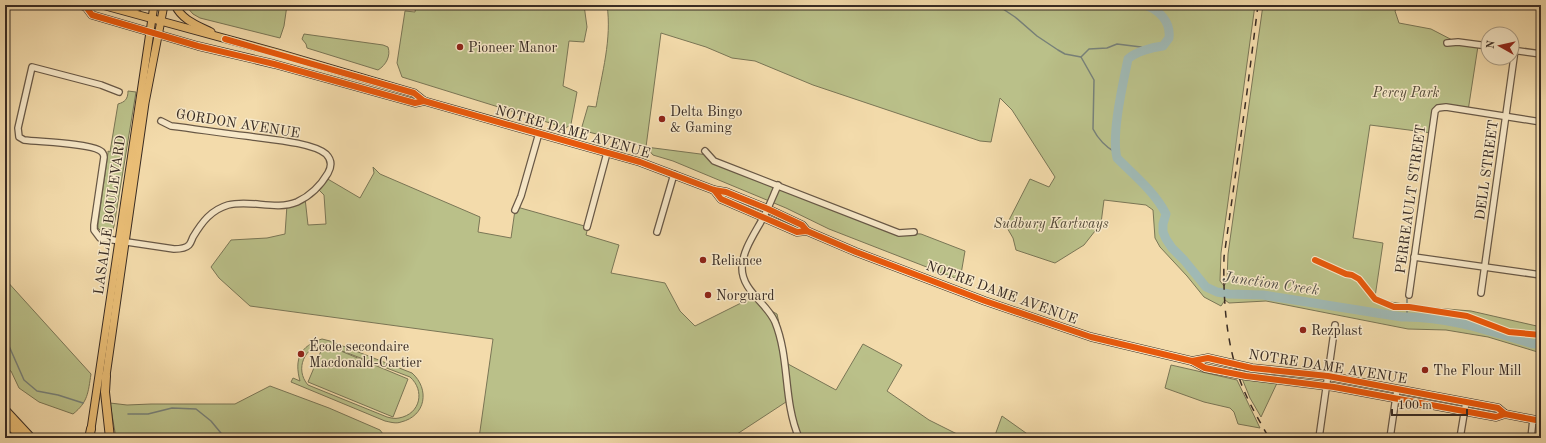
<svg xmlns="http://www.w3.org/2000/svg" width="1546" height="443" viewBox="0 0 1546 443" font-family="'Old Standard TT',serif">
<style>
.green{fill:#bac089;stroke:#7a7656;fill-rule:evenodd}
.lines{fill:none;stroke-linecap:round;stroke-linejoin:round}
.stream{stroke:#77817a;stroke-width:1.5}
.river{stroke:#a0b9b4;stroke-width:9}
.minor-casing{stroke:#685846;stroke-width:8}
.major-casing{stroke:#392c24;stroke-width:9}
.highway-casing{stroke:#392c24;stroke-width:10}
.minor{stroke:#f7e8c8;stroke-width:5.5}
.major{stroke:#eabe76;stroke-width:7}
.highway{stroke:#eabe76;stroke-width:8}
.rail{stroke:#392c24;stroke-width:1.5;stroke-dasharray:7 7;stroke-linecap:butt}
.cycleway-casing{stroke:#f7e8c8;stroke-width:8}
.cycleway{stroke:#e8590c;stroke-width:6}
.poi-dot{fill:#8f2418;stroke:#f7e8c8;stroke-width:1.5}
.labels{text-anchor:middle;stroke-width:3;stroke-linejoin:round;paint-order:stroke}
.poi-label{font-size:14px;fill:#392c24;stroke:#f7e8c8;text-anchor:start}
.park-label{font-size:14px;font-style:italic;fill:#534a38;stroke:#f7e8c8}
.street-label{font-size:14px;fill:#392c24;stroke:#f7e8c8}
.water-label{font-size:15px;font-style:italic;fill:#534f48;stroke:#f7e8c8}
</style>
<rect width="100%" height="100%" fill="#f3dbab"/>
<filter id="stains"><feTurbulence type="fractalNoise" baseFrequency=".005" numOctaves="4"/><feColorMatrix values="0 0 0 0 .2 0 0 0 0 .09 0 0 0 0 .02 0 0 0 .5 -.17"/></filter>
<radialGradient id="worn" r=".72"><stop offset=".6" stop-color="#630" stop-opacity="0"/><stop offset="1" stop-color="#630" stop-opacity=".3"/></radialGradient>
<!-- green -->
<g class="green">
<polygon points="185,5 287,5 284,26 280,38 200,18 193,14"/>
<polygon points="416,5 584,5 587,27 584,42 569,41 563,86 577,92 571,124 566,128 402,77 397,63 405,11 415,12"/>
<path d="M 607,5 L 1255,5 L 1221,253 L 1220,281 L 1224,286 L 1227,281 L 1228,254 L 1263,5 L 1399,5 L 1395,11 L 1399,23 L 1431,29 L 1458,43 L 1478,46 L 1468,111 L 1438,109 L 1432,133 L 1370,125 L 1353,238 L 1383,243 L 1375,297 L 1377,299 L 1384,301 L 1423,307 L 1471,311 L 1541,327 L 1541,353 L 1488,337 L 1446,330 L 1408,329 L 1266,301 L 1229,303 L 1225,300 L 1221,306 L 1204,297 L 1187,276 L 1160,247 L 1155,238 L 1153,210 L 1146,205 L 1104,200 L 1100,231 L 1095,231 L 1084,245 L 1055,263 L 1016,250 L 1013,238 L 1006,226 L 1030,179 L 1049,187 L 1055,177 L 1012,110 L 1000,98 L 991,142 L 980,141 L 813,85 L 755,61 L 732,58 L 706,47 L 661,33 L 646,147 L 708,155 L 714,161 L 899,233 L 921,234 L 965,251 L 960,280 L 829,229 L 786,208 L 673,161 L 653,155 L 646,147 L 581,130 L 588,106 L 596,107 C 602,73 612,39 607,5 Z"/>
<path d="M 304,34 L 383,45 L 388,47 C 391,56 386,65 378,70 L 307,48 L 306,44 L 302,39 Z"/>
<path d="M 128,91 L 136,92 L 114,226 L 112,232 L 109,233 L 103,233 L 98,228 L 98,224 L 108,153 L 108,151 L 110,152 L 118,104 C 125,102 128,99 128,91 Z"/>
<polygon points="373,167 380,174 480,217 478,232 511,238 515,210 517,207 588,227 586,235 619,245 611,273 665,283 680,311 695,326 755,296 766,308 777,314 788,364 836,390 863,344 902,365 887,391 929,420 965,438 799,438 789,400 731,438 479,438 493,339 250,306 219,278 211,267 231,240 267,238 285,234 287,205 305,198 308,225 326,224 324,195 317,188 326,178 360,198 374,173"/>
<path d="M 5,279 L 91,374 C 88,393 88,402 73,414 L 39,402 L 19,388 L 11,371 L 5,369 Z"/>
<path d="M 322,339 L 330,341 L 412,373 C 430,389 426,416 401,422 C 396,424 390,422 385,421 L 291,382 L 293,378 L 300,381 C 294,359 300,346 322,339 ZM 324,344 L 410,377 C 425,390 421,414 399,418 C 395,419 391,418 387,417 L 308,385 C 294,369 305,346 324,344 Z"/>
<polygon points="324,344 408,379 393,417 308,382"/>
<polygon points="1171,365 1237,380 1260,428 1238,424 1234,412 1230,408 1204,402 1165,388"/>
<polygon points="1241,376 1278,381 1261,417 1250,398"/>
<polygon points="270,386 329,408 380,430 386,438 116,438 110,403 127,405 151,404 235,404"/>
<polygon points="1002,416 1033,438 994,438"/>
</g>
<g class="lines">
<!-- stream -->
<g class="stream">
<polyline points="997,5 1015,17 1037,36 1058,50 1065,54 1081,57 1089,49 1107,48 1117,44 1141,47 1147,50"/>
<path d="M 1081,57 L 1094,80 L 1093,129 C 1098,139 1106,147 1116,153"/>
<polyline points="1407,317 1407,299"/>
<polyline points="5,337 24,380 37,391 58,395 83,403"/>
<polyline points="128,414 148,414 172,408 196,409 211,421 225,438"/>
</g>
<!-- river -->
<path class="river" d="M 1144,5 C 1159,9 1171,22 1169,38 L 1163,46 C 1153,47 1135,52 1128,59 C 1123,84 1111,134 1117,158 C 1134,175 1155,192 1166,214 L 1163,224 L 1163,232 L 1166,239 L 1172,248 L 1184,260 L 1206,287 L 1217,292 L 1229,294 L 1263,295 L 1402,317 C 1447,316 1490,331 1533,344 L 1541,343"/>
<defs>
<g id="minor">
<polyline points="1447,43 1458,42 1488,46"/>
<polyline points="1512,50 1541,54"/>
<path d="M 119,92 L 101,85 L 32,67 L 18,128 L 19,137 L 24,140 C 41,142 86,143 99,150 C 103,152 104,154 104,157 L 94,225 L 94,230 L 100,238 L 174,249 C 179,249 185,249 189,245 C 191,243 192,239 193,237 C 202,222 211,210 228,205 C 251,199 275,211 297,202 C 310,196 321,185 328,173 C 332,166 332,160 326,154 C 312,142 266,139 247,136 C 221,133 196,129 171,126 L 161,121"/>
<polyline points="705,151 714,161 899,233 914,232"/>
<path d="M 778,185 C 773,196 769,207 763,218 C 755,233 742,251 742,268 C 742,291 767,303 775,322 C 790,359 783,401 799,438"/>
<polyline points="515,210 521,196 539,133"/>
<polyline points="587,227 607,153"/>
<polyline points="657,232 674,174"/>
<polyline points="1414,257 1541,275"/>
<polyline points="1481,293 1515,50"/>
<polyline points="1409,295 1435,111 1438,108 1446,107 1541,122"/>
<polyline points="1319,438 1335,325"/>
<polyline points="1390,438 1397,390"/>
<polyline points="1460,438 1466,402"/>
<polyline points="1531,438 1533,419"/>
</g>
<g id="major">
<polyline points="81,5 86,7 92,15 198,46 274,64 415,103 424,101"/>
<polyline points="102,5 278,53 414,93 424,101 640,162 714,190 726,192 768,209 802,225 807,231"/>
<path d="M 175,5 C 182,20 197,25 211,32"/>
<polyline points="126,10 138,7 140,5"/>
<polyline points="714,190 721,199 797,232 807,231 856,252 985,301 1091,337 1192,361 1205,368 1246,376 1334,387 1496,417 1505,414 1541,421"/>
<polyline points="1192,361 1208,358 1252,368 1328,376 1498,408 1505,414"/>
<polyline points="106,376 145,103 164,5"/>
<polyline points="91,429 154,5"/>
</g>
<g id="highway">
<polyline points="106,376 105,392 110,438"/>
<polyline points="5,410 31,438"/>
<polyline points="5,420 22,438"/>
<polyline points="89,438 91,429"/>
</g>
</defs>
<!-- minor casing -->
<use href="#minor" class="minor-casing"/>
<!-- major casing -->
<use href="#major" class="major-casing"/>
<!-- highway casing -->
<use href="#highway" class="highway-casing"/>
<!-- minor -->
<use href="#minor" class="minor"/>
<!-- major -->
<use href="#major" class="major"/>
<!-- highway -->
<use href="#highway" class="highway"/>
<!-- rail -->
<path class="rail" d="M 1258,5 L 1247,92 L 1224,257 C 1223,300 1226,343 1241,383 C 1248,402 1259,420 1269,438"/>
<defs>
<g id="cycleway">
<polyline points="90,5 86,7 92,15 198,46 274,64 415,103 424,101"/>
<polyline points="225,39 414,93 424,101 640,162 714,190 726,192 768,209 802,225 807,231"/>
<polyline points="714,190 721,199 797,232 807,231 856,252 985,301 1091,337 1192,361 1205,368 1246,376 1334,387 1496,417 1505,414 1541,421"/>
<polyline points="1315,260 1346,274 1352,275 1359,279 1375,299 1394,307 1409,307 1467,316 1509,332 1541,335"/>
<polyline points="1192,361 1208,358 1252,368 1328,376 1498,408 1505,414"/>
</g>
</defs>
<!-- cycleway casing -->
<use href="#cycleway" class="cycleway-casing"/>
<!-- cycleway -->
<use href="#cycleway" class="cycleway"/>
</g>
<!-- markers -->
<g class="poi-dot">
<circle cx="460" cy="47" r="4"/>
<circle cx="662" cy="119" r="4"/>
<circle cx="703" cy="260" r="4"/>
<circle cx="708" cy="295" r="4"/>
<circle cx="1303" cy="330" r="4"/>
<circle cx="301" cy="354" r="4"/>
<circle cx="1425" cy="370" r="4"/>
</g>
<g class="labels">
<!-- poi labels -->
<g class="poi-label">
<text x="468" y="52">Pioneer Manor</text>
<text x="670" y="116">Delta Bingo<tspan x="670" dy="16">&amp; Gaming</tspan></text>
<text x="711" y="265">Reliance</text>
<text x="716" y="300">Norguard</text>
<text x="1311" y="335">Rezplast</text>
<text x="309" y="351">École secondaire<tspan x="309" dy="16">Macdonald-Cartier</tspan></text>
<text x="1433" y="375">The Flour Mill</text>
</g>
<!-- park labels -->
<g class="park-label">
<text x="1406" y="97">Percy Park</text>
<text x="1051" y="228">Sudbury Kartways</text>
</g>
<!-- street labels -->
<g class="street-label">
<text transform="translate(238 123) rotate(9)" y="5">GORDON AVENUE</text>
<text transform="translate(573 131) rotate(16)" y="5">NOTRE DAME AVENUE</text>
<text transform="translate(1486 170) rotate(-82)" y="5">DELL STREET</text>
<text transform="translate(1410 199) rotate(-82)" y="5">PERREAULT STREET</text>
<text transform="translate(109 215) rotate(-82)" y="5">LASALLE BOULEVARD</text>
<text transform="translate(1002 292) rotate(20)" y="5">NOTRE DAME AVENUE</text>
<text transform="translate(1328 366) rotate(9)" y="5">NOTRE DAME AVENUE</text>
</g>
<!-- water labels -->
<g class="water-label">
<text transform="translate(1271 283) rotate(8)" y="5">Junction Creek</text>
</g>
</g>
<!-- margin -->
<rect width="1546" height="443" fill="none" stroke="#f3dbab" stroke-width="20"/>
<rect x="6" y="6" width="1534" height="431" fill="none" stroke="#392c24" stroke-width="2"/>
<rect x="10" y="10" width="1526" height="423" fill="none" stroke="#392c24"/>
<!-- north arrow -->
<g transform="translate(1500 46) rotate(278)"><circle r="19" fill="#f7e8c8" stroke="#ab9d86"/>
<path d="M0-3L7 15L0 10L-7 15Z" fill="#8f2418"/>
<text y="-6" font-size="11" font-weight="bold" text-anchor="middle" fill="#392c24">N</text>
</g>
<!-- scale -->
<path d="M1392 409v6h75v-6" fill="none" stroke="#392c24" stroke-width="2"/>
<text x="1398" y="409" font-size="12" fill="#392c24" stroke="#f7e8c8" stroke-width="3" paint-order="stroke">100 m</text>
<rect width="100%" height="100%" filter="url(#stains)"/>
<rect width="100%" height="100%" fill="url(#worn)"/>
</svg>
